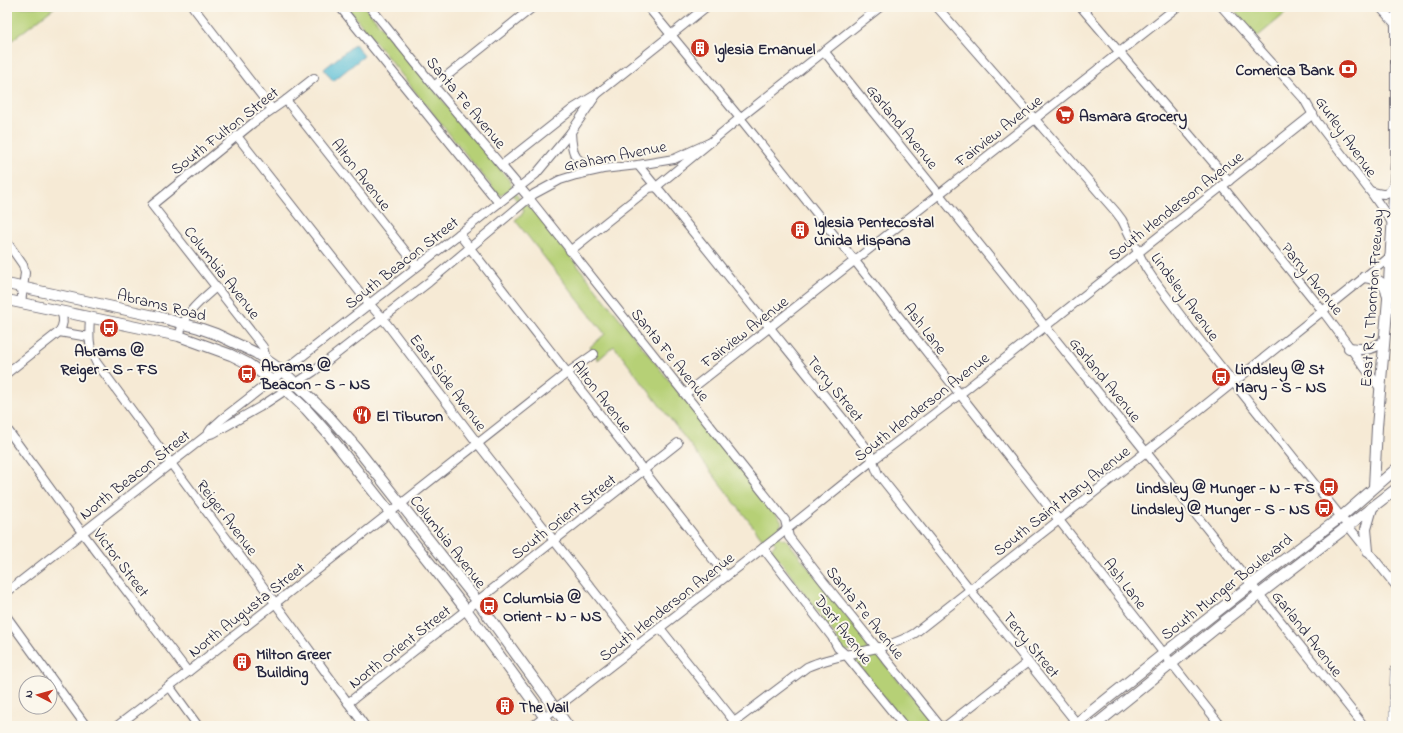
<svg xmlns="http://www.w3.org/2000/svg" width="1403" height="733" viewBox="0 0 1403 733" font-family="'Indie Flower',sans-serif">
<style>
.green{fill:#b6d076;stroke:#6c7958}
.water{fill:#57bdd5;stroke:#3c7088}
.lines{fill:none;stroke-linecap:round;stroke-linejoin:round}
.minor-casing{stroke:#6c6871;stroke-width:10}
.major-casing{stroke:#6c6871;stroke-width:12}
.highway-casing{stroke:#6c6871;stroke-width:12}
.minor{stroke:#fff;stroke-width:8}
.major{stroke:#fff;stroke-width:10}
.highway{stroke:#fff;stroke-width:11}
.highway-bridge-casing{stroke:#6c6871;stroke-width:12;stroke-linecap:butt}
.highway-bridge{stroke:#fff;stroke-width:11}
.labels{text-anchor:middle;stroke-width:4;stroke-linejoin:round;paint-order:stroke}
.poi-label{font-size:16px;font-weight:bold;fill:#22223b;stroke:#fbf7ec;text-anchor:start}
.street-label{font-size:16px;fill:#22223b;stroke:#fbf7ec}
</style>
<rect width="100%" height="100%" fill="#fbf7ec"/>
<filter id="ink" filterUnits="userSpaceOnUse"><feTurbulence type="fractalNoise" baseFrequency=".025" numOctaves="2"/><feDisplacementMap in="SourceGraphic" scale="8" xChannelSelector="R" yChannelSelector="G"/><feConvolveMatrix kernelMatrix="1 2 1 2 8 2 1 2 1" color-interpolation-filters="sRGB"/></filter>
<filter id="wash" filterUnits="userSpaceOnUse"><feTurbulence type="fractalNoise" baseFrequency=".012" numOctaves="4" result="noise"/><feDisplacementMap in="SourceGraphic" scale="16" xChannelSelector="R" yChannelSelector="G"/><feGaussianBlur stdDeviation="0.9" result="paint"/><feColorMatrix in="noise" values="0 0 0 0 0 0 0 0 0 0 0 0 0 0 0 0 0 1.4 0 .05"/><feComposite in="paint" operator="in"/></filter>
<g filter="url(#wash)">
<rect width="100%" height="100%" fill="#f6ead5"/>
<!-- green -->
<g class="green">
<polygon points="7,7 55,7 7,44"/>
<path d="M 347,7 L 365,7 L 509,180 C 513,192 523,204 534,211 L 782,522 L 777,534 L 782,539 L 786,539 L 868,643 L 866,647 L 872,654 L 876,653 L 935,726 L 906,726 L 856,662 L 859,657 L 864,656 L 859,649 L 847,651 L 843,650 L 833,632 L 772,550 L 772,547 L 776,544 L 770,538 L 765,542 L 614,346 L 598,360 L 590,347 L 605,334 L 515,220 L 523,213 L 524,210 L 509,190 L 500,195 L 497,193 Z"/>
<polygon points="1232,7 1293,7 1257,37"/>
</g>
<!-- water -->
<polygon class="water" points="355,44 364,56 333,81 324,69"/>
</g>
<g filter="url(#ink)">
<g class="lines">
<defs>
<g id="minor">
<polyline points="193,7 272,109"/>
<polyline points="340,7 499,203"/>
<polyline points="370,7 434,86 529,198 785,520 789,537 823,581 940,726"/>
<polyline points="648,7 744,123 855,261 1221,726"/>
<polyline points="937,7 1116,212 1122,220 1146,268 1154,280 1190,328 1396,586"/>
<polyline points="1081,7 1229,181"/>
<polyline points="1222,7 1304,99 1317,122 1370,191"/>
<polyline points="1380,7 1396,25"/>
<polyline points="824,51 1142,447 1364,726"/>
<polyline points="434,86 533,7"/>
<polyline points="286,100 417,266"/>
<path d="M 571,132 C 572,158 575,162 601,169"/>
<polyline points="237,136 366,300 387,324 478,444 637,646"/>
<polyline points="502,165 574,108 597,94 706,7"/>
<polyline points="638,165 656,187 660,191 869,451 878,474 1079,726"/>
<polyline points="1222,186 1322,310 1380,388"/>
<path d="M 1393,224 L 1370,191 C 1383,195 1388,197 1394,184"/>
<polyline points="459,234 726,576"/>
<polyline points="7,242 23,265 25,273 21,303"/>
<polyline points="570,251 649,188 656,187 740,118 880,7"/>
<path d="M 90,317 C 89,334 88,347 96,362 L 224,535 L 259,581 L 365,726"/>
<polyline points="59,332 89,337"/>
<path d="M 179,336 C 186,311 198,303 216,287"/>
<polyline points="266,359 263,347 152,205 253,123 286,100 314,78"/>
<path d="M 7,373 L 59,332 C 64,325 64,319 61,311"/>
<polyline points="685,394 1177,7"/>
<polyline points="7,429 78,527 188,672"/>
<polyline points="207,435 211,429 222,419 536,174 571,132 597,94"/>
<polyline points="763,548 832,637 838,648 846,655 904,726"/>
<polyline points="7,592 207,435 214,433 260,407 313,372 429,282 534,194 560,180 576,175 603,169 638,165 674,159 709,143"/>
<polyline points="7,617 86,726"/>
<polyline points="660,628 738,726"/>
<polyline points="169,686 198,726"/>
<path d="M 348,703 C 458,617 568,530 678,443"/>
<polyline points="117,726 188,672 567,373 594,354"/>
<polyline points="533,726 776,538 873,460 960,394 1313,114"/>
<path d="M 729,726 L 807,667 C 842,651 882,653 915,633 L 1189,418 L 1391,256"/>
<polyline points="946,726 1028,662"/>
</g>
<g id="major">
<path d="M 1364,277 C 1376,279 1385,281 1387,294"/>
<polyline points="7,284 159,317 199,328 216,334 256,353 284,372 325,412 355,446 478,602 568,726"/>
<polyline points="7,300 179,336 231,355 247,363 286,390 306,409 329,435 440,576 467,611 551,726"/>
<path d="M 1349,348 C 1363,350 1373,350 1384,341"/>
<polyline points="1374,487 1377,427 1388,299 1396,162 1396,16"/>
<polyline points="1368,551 1366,529 1372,508"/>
<polyline points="1073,726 1196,628 1278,564 1341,517 1396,469"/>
<polyline points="1094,726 1226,620 1396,489"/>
</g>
<g id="highway">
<polyline points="1391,256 1396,263"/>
<polyline points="1395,701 1396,671"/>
</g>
</defs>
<!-- minor casing -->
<use href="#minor" class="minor-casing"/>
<!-- major casing -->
<use href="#major" class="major-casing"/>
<!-- highway casing -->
<use href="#highway" class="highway-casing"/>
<!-- minor -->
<use href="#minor" class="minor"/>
<!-- major -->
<use href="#major" class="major"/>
<!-- highway -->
<use href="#highway" class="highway"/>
<defs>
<polyline id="highway-bridge" points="1395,726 1395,701"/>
</defs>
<!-- highway-bridge casing -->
<use href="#highway-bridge" class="highway-bridge-casing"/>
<!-- highway-bridge -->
<use href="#highway-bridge" class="highway-bridge"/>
</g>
</g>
<!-- icons -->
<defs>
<symbol id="building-disc" viewBox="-11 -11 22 22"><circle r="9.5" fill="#c8321e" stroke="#fbf7ec"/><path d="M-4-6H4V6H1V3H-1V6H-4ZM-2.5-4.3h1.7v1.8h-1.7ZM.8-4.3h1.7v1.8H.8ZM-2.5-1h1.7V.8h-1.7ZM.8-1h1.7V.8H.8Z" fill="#fff"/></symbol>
<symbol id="bank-disc" viewBox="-11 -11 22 22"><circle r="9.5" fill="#c8321e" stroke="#fbf7ec"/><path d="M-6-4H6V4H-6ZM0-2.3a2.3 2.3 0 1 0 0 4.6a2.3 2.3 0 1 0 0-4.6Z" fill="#fff"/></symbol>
<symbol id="supermarket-disc" viewBox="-11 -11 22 22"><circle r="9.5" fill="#c8321e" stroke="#fbf7ec"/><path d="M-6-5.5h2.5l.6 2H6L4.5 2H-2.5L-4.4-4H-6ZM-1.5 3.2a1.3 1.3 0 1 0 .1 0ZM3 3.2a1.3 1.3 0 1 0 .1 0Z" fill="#fff"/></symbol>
<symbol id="bus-disc" viewBox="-11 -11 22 22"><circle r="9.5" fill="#c8321e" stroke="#fbf7ec"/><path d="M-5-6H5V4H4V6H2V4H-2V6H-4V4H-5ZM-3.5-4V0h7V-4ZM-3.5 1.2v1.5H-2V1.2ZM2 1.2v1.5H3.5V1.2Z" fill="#fff"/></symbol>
<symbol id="restaurant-disc" viewBox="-11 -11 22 22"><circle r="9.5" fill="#c8321e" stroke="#fbf7ec"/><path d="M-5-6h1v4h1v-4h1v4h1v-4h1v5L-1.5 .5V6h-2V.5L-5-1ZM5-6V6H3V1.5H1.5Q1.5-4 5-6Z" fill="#fff"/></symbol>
</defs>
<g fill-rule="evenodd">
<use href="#building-disc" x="689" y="37" width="22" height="22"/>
<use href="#bank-disc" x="1337" y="58" width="22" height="22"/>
<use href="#supermarket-disc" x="1054" y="104" width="22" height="22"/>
<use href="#building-disc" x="789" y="219" width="22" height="22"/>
<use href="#bus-disc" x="98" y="317" width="22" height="22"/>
<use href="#bus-disc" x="236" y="363" width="22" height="22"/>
<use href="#bus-disc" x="1210" y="366" width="22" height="22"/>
<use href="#restaurant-disc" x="351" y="404" width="22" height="22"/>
<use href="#bus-disc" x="1318" y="476" width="22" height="22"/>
<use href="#bus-disc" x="1313" y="497" width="22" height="22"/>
<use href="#bus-disc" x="478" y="595" width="22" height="22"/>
<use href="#building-disc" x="231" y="651" width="22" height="22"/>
<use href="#building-disc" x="494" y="695" width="22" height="22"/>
</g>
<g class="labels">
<!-- poi labels -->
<g class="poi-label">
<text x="714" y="54">Iglesia Emanuel</text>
<text x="1334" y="75" text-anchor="end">Comerica Bank</text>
<text x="1079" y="121">Asmara Grocery</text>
<text x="814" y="227">Iglesia Pentecostal<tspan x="814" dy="18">Unida Hispana</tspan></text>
<text x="109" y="356" text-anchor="middle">Abrams @<tspan x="109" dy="18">Reiger - S - FS</tspan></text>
<text x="261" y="371">Abrams @<tspan x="261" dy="18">Beacon - S - NS</tspan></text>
<text x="1235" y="374">Lindsley @ St<tspan x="1235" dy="18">Mary - S - NS</tspan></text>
<text x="376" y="421">El Tiburon</text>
<text x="1315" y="493" text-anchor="end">Lindsley @ Munger - N - FS</text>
<text x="1310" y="514" text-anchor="end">Lindsley @ Munger - S - NS</text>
<text x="503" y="603">Columbia @<tspan x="503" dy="18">Orient - N - NS</tspan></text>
<text x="256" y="659">Milton Greer<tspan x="256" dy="18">Building</tspan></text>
<text x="519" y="712">The Vail</text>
</g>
<!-- street labels -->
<g class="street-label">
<text transform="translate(467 102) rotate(50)" y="6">Santa Fe Avenue</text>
<text transform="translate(903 126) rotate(51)" y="6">Garland Avenue</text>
<text transform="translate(224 130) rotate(-38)" y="6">South Fulton Street</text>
<text transform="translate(998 130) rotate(-38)" y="6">Fairview Avenue</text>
<text transform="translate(1347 136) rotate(55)" y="6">Gurley Avenue</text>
<text transform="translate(615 155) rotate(-11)" y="6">Graham Avenue</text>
<text transform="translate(362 174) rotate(52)" y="6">Alton Avenue</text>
<text transform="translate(1175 205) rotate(-38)" y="6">South Henderson Avenue</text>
<text transform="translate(401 262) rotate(-38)" y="6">South Beacon Street</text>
<text transform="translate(223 272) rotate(52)" y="6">Columbia Avenue</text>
<text transform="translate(1313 278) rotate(51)" y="6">Parry Avenue</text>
<text transform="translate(1186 296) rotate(54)" y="6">Lindsley Avenue</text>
<text transform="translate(1371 298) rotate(-86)" y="6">East R L Thornton Freeway</text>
<text transform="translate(162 304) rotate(14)" y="6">Abrams Road</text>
<text transform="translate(926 328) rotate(52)" y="6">Ash Lane</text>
<text transform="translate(744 331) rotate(-38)" y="6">Fairview Avenue</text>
<text transform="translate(671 354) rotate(51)" y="6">Santa Fe Avenue</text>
<text transform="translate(1106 379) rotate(51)" y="6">Garland Avenue</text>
<text transform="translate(449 382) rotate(53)" y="6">East Side Avenue</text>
<text transform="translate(836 388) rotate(51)" y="6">Terry Street</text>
<text transform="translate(603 396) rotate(52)" y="6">Alton Avenue</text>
<text transform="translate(921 406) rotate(-38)" y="6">South Henderson Avenue</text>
<text transform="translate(134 474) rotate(-38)" y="6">North Beacon Street</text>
<text transform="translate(1061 500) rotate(-38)" y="6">South Saint Mary Avenue</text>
<text transform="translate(563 516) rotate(-38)" y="6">South Orient Street</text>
<text transform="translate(228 517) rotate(53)" y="6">Reiger Avenue</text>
<text transform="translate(449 541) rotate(52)" y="6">Columbia Avenue</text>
<text transform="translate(122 562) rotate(53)" y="6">Victor Street</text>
<text transform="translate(1126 583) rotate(52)" y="6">Ash Lane</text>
<text transform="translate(1226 586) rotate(-38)" y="6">South Munger Boulevard</text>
<text transform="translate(666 606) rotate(-38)" y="6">South Henderson Avenue</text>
<text transform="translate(246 609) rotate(-38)" y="6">North Augusta Street</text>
<text transform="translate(866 612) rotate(51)" y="6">Santa Fe Avenue</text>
<text transform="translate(844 629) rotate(52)" y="6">Dart Avenue</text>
<text transform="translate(1308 633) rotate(52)" y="6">Garland Avenue</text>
<text transform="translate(1032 644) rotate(51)" y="6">Terry Street</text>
<text transform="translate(399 646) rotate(-38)" y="6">North Orient Street</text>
</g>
</g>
<!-- margin -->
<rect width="1403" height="733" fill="none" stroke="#fbf7ec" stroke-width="24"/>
<!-- north arrow -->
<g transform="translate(38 695) rotate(276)"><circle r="19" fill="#fbf7ec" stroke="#a4a2a5"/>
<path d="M0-3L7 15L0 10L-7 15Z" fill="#c8321e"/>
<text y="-6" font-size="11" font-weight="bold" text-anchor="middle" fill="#22223b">N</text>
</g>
</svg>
